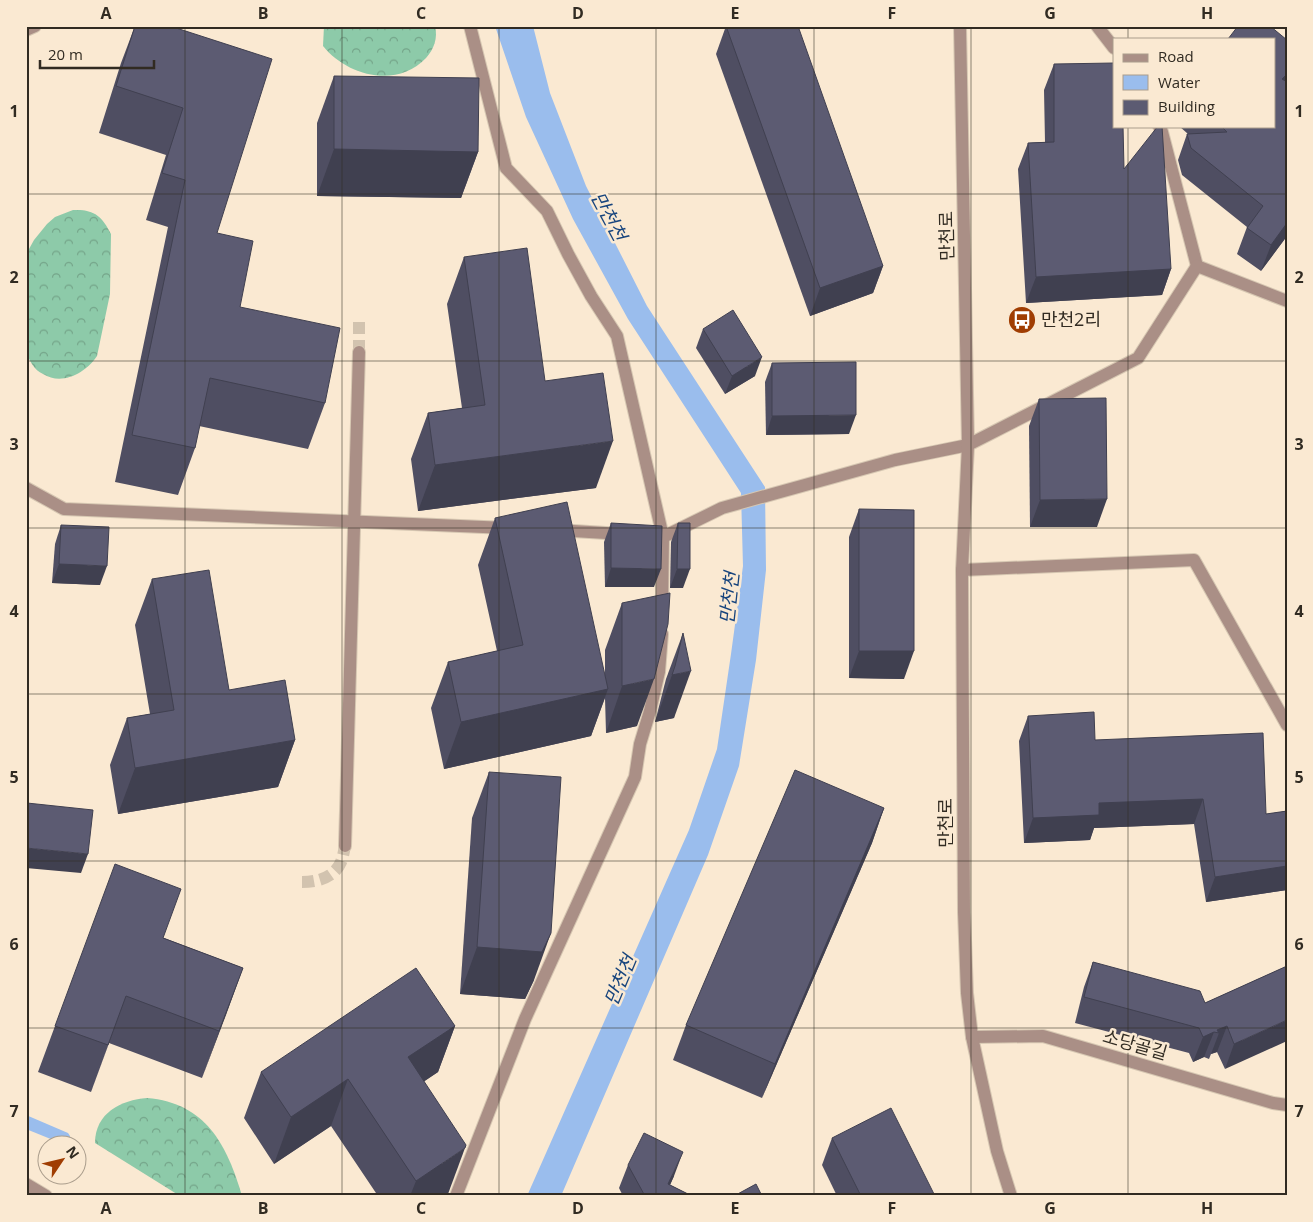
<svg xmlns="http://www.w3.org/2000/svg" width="1313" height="1222" viewBox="0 0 1313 1222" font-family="'Open Sans','Noto Sans KR',sans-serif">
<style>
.forest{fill:url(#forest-crowns)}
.water{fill:#9abded}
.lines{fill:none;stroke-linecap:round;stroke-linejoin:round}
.minor-tunnel{stroke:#d2c3af;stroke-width:12;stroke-dasharray:12 6;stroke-linecap:butt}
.service-casing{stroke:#d6c7b2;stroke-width:14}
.minor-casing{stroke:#d6c7b2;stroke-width:14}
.tertiary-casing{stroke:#d6c7b2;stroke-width:14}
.service{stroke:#aa8f86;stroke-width:12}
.minor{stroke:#aa8f86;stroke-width:12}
.tertiary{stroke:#aa8f86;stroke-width:12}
.wall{fill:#4f4e62}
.shaded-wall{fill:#404050}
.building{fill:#5c5b72;stroke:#404050}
.grid{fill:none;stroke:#312b22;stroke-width:1;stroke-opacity:0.55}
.labels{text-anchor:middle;stroke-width:5;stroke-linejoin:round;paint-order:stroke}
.street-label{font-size:18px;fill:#312b22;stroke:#fae9d2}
.poi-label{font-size:18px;fill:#312b22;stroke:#fae9d2;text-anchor:start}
.water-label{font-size:19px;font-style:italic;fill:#17447d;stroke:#fae9d2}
.neatline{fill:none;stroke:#312b22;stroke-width:2}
.grid-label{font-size:16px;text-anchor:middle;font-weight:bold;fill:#312b22}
</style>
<defs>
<pattern id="forest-crowns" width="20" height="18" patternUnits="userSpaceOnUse" patternTransform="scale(1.25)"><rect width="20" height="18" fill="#8dcaa9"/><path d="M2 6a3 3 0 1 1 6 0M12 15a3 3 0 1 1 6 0" fill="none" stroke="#74a489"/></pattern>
</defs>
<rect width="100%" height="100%" fill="#fae9d2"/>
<!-- forest -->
<g class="forest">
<path d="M 324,26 L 435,26 C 438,38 434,49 426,58 C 397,89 347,76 323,46 Z"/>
<path d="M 73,210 C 94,209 102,216 111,234 L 110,294 L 97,356 C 86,373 62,386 43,374 C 34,370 30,361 26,353 L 26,258 L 29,249 L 34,240 L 47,224 L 55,217 Z"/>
<path d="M 147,1098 C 206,1103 227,1145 242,1196 L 180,1196 L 95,1143 C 95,1113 121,1100 147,1098 Z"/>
</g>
<!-- water -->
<g class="water">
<polygon points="495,26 533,26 550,93 586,186 647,306 765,487 766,570 756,660 739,766 708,855 561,1196 527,1196 689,830 717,749 731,654 743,566 741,493 628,319 573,219 526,117"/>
<polygon points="26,1115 68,1133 70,1136 70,1142 67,1144 63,1144 26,1129"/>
</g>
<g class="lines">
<!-- minor-tunnel -->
<g class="minor-tunnel">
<polyline points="359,352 359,316"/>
<path d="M 302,882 C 317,882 334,878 341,862 C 343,857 344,851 345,846"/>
</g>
<defs>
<g id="service">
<polyline points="1097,26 1114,48"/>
<polyline points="1159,126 1162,132 1197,266"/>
<polyline points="972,1037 1043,1036 1273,1103 1287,1105"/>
</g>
<g id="minor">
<polyline points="470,26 506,168 547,211 568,254 591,296 617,336 663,537 662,611"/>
<polyline points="26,30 35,26"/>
<polyline points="26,488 64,509 507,528"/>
<polyline points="557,530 622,534"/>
<polyline points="645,536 663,537 722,508 895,460 968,445 1138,358 1197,266 1287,301"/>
<polyline points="962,570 1194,560 1287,725"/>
<polyline points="345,846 359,352"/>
<polyline points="26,1184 46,1196"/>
<polyline points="456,1196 525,1019 635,777 640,744 650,711 659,672 662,634"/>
</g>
<polyline id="tertiary" points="960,26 968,445 962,570 964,912 967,993 972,1037 997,1151 1011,1196"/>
</defs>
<!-- service casing -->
<use href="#service" class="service-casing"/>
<!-- minor casing -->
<use href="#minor" class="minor-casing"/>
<!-- tertiary casing -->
<use href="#tertiary" class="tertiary-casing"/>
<!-- service -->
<use href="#service" class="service"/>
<!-- minor -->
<use href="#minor" class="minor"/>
<!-- tertiary -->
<use href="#tertiary" class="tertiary"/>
</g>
<!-- wall -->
<g class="wall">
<polygon points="135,26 170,26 217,233 240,307 325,403 308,449 199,426 195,448 178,495 115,482 168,227 146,220 166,155 99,133 121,63"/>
<polygon points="726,26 883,266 873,293 810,316 716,54"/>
<polygon points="1287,40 1287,236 1261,271 1237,254 1247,227 1182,175 1178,160 1187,134 1188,134 1179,126 1274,126"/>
<polygon points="1054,64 1124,169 1171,269 1162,295 1026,303 1018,169 1028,143 1045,142 1044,90"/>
<polygon points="334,76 478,152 461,198 317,196 317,123"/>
<polygon points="464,257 545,381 596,488 418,511 411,459 428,413 462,408 447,304"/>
<polygon points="703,329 755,376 725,394 696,348"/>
<polygon points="772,363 849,434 766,435 765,382"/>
<polygon points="1039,399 1097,527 1030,527 1029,426"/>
<polygon points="859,509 904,679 849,678 849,537"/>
<polygon points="495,518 605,675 605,650 622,603 637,726 606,733 605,698 591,736 444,769 431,708 448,662 497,651 478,565"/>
<polygon points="611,523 654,587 605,587 604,542"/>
<polygon points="678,523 683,588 670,588 671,542"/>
<polygon points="61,525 100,585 52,583 55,544"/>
<polygon points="152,579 229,690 295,740 278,787 118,814 110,765 127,718 150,714 135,625"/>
<polygon points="683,633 674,718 655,722 666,679"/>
<polygon points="1028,716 1095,740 1266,814 1287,811 1287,890 1206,902 1194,824 1094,828 1090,840 1024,843 1019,741"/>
<polygon points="489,772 534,980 525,999 460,994 472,818"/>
<polygon points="884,808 872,843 762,1098 673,1060 686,1025"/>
<polygon points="164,938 243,968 202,1078 109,1043 91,1092 38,1072 55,1026"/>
<polygon points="1093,962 1205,1003 1287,966 1225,1069 1217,1052 1211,1054 1209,1059 1204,1057 1193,1062 1189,1053 1075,1023 1084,987"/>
<polygon points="455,1026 438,1072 424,1081 448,1194 446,1196 378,1196 331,1126 274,1164 244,1118 261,1072"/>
<polygon points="832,1138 935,1196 837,1196 822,1165"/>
<polygon points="628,1165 674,1176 670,1185 692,1196 623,1196 619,1188"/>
</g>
<!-- shaded-wall -->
<g class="shaded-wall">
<polygon points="1287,74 1287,88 1282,79"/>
<polygon points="334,149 478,152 461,198 317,196"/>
<polygon points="1287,223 1287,236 1261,271 1271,245"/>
<polygon points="883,266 873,293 810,316 820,288"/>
<polygon points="1171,269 1162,295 1026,303 1036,277"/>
<polygon points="762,357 755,376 725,394 732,376"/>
<polygon points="856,415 849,434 766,435 772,416"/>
<polygon points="613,441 596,488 418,511 435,465"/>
<polygon points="1107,499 1097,527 1030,527 1040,500"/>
<polygon points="59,564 107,566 100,585 52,583"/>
<polygon points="611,568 661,569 654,587 605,587"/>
<polygon points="677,569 690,569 683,588 670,588"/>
<polygon points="859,651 914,651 904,679 849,678"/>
<polygon points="691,671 674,718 655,722 672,675"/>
<polygon points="654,679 637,726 606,733 622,686"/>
<polygon points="608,689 591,736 444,769 461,722"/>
<polygon points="295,740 278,787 118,814 135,768"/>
<polygon points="1203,799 1194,824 1094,828 1090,840 1024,843 1033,818 1099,803"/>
<polygon points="884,808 872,843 762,1098 775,1064"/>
<polygon points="26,848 88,854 81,873 26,868"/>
<polygon points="1287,866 1287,890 1206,902 1215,877"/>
<polygon points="551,933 534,980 525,999 460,994 477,947"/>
<polygon points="243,968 226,1015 202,1078 219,1031"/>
<polygon points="126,996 109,1043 91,1092"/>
<polygon points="1287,1020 1287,1041 1225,1069 1234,1044"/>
<polygon points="455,1026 438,1072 391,1104 408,1057"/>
<polygon points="1227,1026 1217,1052 1211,1054 1219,1033 1217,1030"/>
<polygon points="1214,1032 1204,1057 1193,1062 1203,1037"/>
<polygon points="348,1079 331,1126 274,1164 291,1117"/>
<polygon points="465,1148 448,1194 446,1196 410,1196 416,1181"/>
<polygon points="683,1152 674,1176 665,1196 668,1184"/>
</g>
<!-- building -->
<g class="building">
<polygon points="135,26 170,26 272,59 217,233 253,241 240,307 340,328 325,403 210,378 195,448 132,435 185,180 162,173 183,108 116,86"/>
<polygon points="726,26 798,26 883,266 820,288"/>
<polygon points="1238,26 1270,26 1287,40 1287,74 1282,79 1287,82 1287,223 1271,245 1247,228 1263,206 1191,148 1187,134 1227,132 1221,126 1274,126 1274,39 1228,39"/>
<polygon points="1114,63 1114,126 1123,126 1124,169 1158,126 1162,126 1171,269 1036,277 1028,143 1054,142 1054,64"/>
<polygon points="334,76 479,78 478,152 334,149"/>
<polygon points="527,248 545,381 603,373 613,441 435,465 428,413 485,405 464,257"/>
<polygon points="733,310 762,357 732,376 703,329"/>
<polygon points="856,362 856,415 772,416 772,363"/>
<polygon points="1106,398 1107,499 1040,500 1039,399"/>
<polygon points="567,502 608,689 461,722 448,662 523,645 495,518"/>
<polygon points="859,509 914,510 914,651 859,651"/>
<polygon points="611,523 662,526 661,569 611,568"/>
<polygon points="678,523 690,523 690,569 677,569"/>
<polygon points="61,525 109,527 107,566 59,564"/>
<polygon points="209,570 229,690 285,680 295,740 135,768 127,718 174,710 152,579"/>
<polygon points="670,593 668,624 654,679 622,686 622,603"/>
<polygon points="683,633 691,671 672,675 675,666"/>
<polygon points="1094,712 1095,740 1263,733 1266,814 1287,811 1287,866 1215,877 1203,799 1099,803 1099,815 1033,818 1028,716"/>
<polygon points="795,770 884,808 775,1064 686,1025"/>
<polygon points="489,772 561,777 551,933 542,952 477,947"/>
<polygon points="27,803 93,810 88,854 26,848"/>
<polygon points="115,864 181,889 163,938 243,968 219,1031 126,996 108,1045 55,1026"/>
<polygon points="1093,962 1200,991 1205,1003 1287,966 1287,1020 1234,1044 1227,1026 1217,1030 1219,1033 1214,1032 1203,1037 1199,1028 1084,997"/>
<polygon points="416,968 455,1026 408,1057 466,1145 465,1148 416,1181 348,1079 291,1117 261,1072"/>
<polygon points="891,1108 935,1196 861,1196 832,1138"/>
<polygon points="644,1133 683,1152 668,1184 692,1196 645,1196 628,1165"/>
<polygon points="756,1184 762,1196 734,1196"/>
</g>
<!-- grid -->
<path class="grid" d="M 185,26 L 185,1196M 342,26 L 342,1196M 499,26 L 499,1196M 656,26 L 656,1196M 814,26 L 814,1196M 971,26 L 971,1196M 1128,26 L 1128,39M 1128,126 L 1128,1196M 26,194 L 1287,194M 26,361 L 1287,361M 26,528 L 1287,528M 26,694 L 1287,694M 26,861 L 1287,861M 26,1028 L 1287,1028"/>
<!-- icons -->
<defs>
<symbol id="bus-disc" viewBox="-11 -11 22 22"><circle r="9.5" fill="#a03d02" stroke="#fae9d2"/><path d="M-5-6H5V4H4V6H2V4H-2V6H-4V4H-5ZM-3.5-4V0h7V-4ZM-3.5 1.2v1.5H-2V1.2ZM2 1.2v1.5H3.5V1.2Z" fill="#fff"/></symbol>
</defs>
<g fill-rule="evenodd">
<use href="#bus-disc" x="1006" y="304" width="32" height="32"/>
</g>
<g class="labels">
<!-- street labels -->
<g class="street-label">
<text transform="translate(947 236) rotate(-91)" y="6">만천로</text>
<text transform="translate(946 823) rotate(-90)" y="6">만천로</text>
<text transform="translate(1135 1045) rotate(16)" y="6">소당골길</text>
</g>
<!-- poi labels -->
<g class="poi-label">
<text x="1041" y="326">만천2리</text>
</g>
<!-- water labels -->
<g class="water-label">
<text transform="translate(609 216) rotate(62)" y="7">만천천</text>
<text transform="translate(729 598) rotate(-84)" y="7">만천천</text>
<text transform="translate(620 980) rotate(-67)" y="7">만천천</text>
</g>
</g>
<!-- border -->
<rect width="1313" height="1222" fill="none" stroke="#fae9d2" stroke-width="55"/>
<!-- legend -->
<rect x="1113" y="38" width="162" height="90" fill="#fae9d2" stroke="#aa9d8c"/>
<rect x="1123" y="54" width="25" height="8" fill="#aa8f86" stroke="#aa9d8c"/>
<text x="1158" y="62" font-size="15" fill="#312b22">Road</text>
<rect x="1123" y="75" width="25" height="15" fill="#9abded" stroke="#aa9d8c"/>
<text x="1158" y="88" font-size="15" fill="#312b22">Water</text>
<rect x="1123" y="100" width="25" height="15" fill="#5c5b72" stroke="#aa9d8c"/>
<text x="1158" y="112" font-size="15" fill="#312b22">Building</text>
<!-- north arrow -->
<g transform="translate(62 1160) rotate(55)"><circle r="24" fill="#fae9d2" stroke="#aa9d8c"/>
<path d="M0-4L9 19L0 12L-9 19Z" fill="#a03d02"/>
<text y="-8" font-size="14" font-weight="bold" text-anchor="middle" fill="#312b22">N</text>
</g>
<!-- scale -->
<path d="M40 60v8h114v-8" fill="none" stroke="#312b22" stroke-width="2.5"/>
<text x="48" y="60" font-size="15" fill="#312b22" stroke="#fae9d2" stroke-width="4" paint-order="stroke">20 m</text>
<rect x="28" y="28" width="1258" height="1166" class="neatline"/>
<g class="grid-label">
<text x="106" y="19">A</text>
<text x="263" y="19">B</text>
<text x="421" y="19">C</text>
<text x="578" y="19">D</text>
<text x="735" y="19">E</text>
<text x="892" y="19">F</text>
<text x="1050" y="19">G</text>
<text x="1207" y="19">H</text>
<text x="14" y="117">1</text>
<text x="1299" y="117">1</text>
<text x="14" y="283">2</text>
<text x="1299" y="283">2</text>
<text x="14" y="450">3</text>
<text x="1299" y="450">3</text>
<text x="14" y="617">4</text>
<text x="1299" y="617">4</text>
<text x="14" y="783">5</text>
<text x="1299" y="783">5</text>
<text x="14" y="950">6</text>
<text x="1299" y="950">6</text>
<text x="14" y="1117">7</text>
<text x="1299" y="1117">7</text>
<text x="106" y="1214">A</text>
<text x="263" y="1214">B</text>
<text x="421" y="1214">C</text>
<text x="578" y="1214">D</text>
<text x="735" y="1214">E</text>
<text x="892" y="1214">F</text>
<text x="1050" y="1214">G</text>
<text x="1207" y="1214">H</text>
</g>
</svg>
